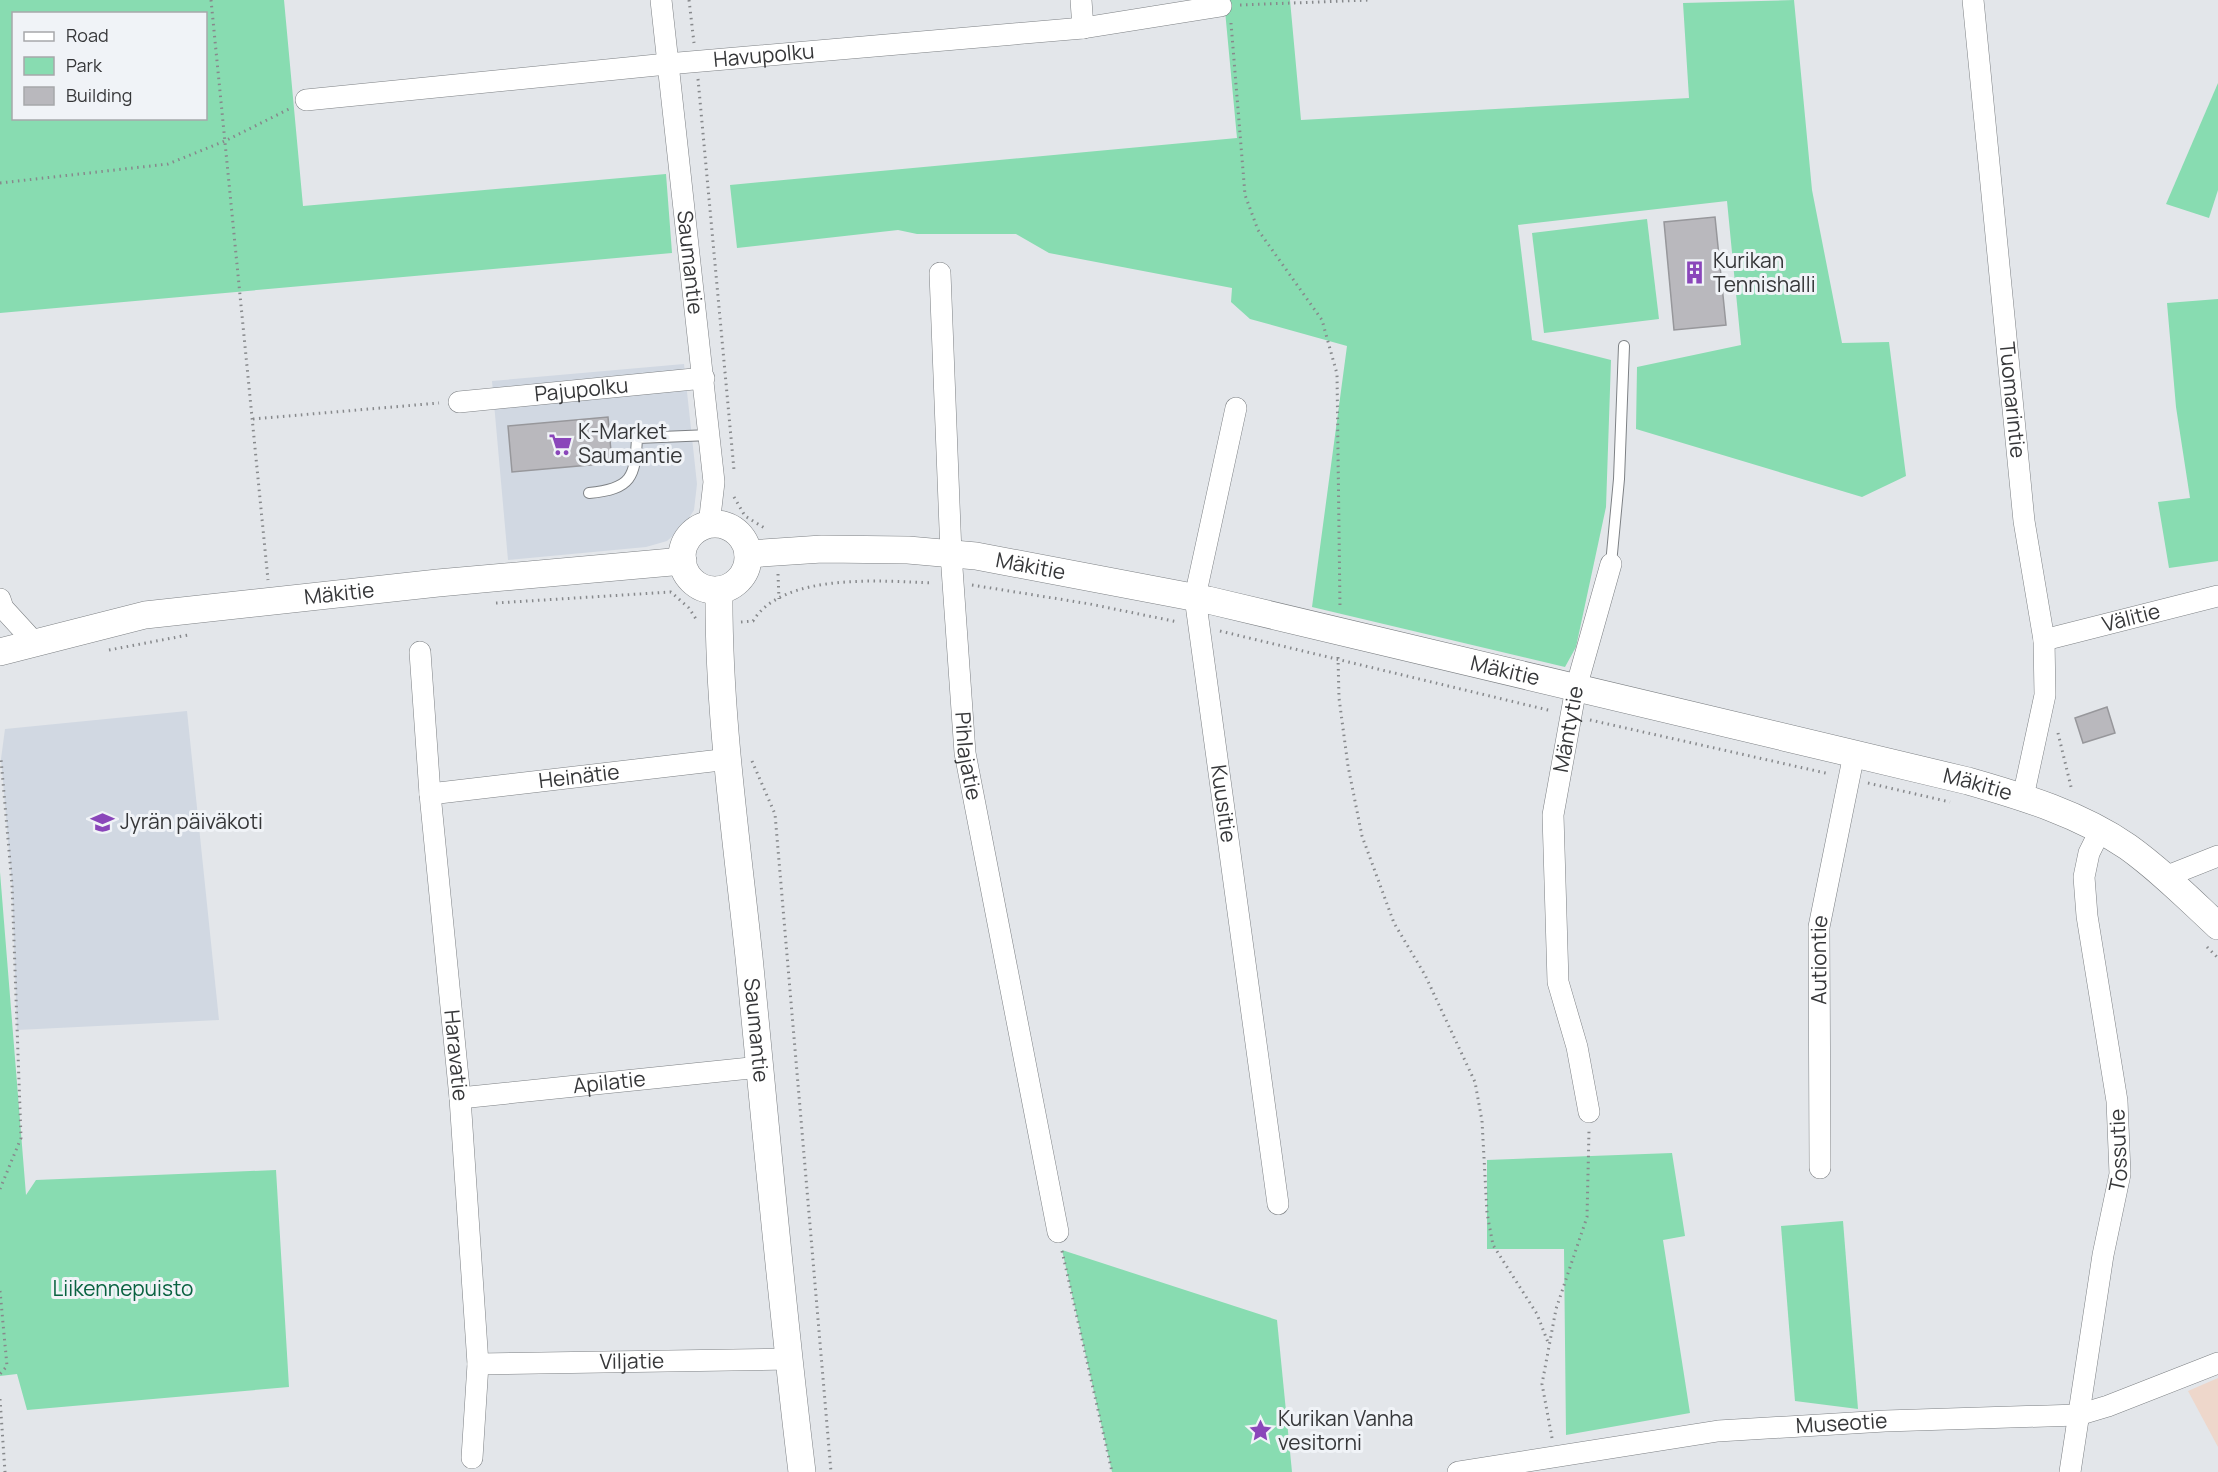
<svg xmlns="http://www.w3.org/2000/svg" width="2218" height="1472" viewBox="0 0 2218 1472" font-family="Manrope,sans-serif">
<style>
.built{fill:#d1d8e2}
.industrial{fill:#eed7cb}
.green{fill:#88dcb1;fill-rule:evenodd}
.building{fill:#b9b8bd;stroke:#97979b;stroke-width:1.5}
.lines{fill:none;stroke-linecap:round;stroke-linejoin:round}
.service-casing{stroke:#7d8084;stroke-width:12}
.minor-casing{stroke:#7d8084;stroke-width:22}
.tertiary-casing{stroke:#7d8084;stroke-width:28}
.path{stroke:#87898c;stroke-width:3;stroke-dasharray:1.5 4.5;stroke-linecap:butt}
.service{stroke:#fff;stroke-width:10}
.minor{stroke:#fff;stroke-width:21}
.tertiary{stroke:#fff;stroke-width:27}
.labels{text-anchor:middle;stroke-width:6;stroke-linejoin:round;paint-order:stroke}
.street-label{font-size:21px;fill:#363739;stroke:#f0f3f7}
.poi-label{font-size:21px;fill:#363739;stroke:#f0f3f7;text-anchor:start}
.park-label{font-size:21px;fill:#096240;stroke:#f0f3f7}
</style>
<rect width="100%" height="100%" fill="#e3e6ea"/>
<!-- built -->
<g class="built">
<polygon points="684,364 697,484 694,510 683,527 667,541 646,547 508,560 492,381"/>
<polygon points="187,711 219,1020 17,1030 12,885 1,759 5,729"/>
</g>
<!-- industrial -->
<polygon class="industrial" points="2218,1378 2218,1447 2188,1391"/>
<!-- green -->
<g class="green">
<path d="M 0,0 L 284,0 L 303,206 L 666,174 L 672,253 L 0,313 ZM 14,14 L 206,14 L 206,118 L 14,118 Z"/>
<polygon points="1224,0 1290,0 1301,120 1689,98 1683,3 1794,0 1812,190 1842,343 1889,342 1906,476 1862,497 1636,429 1637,367 1741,345 1727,201 1518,225 1532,340 1611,360 1606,507 1576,647 1565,667 1312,607 1347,346 1250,319 1231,302 1232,288 1049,253 1016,234 917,234 898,230 737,248 730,185 1237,138"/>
<polygon points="2218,83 2218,190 2209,218 2166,204"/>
<polygon points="1647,219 1659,319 1544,333 1532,233"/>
<polygon points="2218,299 2218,561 2169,568 2158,502 2190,498 2176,407 2167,303"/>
<polygon points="0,872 26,1195 36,1180 276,1170 289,1387 27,1410 17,1374 0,1376"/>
<polygon points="1672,1153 1685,1236 1663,1240 1690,1413 1566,1435 1564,1249 1487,1249 1487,1160"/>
<polygon points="1843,1221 1858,1409 1795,1401 1781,1226"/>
<polygon points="1062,1250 1277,1320 1292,1472 1112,1472"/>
</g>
<!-- building -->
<g class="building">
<polygon points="1715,217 1726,325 1674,330 1664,222"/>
<polygon points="608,417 612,463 512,472 508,426"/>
<polygon points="2107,707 2115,733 2083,743 2075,718"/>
</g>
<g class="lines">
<defs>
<g id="service">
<path d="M 589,493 C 632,489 635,477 637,438 L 710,435"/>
<polyline points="1611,564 1619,479 1624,346"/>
</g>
<g id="minor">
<path id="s1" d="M 661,0 L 714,482 L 709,525"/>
<polyline points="1081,0 1083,28"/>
<path id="s2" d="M 1973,0 L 2024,521 L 2044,640 L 2045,695 L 2023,797"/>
<path id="s3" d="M 306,100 L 667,64 L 1083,28 L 1221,6"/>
<path id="s4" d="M 940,273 L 951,554 L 965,753 L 1058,1232"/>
<path id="s5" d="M 459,402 L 704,378"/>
<path id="s6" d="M 1236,408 L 1195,597 L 1278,1204"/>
<polyline points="0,599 3,608 35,643"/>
<path id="s7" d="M 2044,640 L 2218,596"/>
<path id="s8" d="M 420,652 L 430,794 L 460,1098 L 478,1364 L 472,1458"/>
<path id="s9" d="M 430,794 L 729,759"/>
<polyline points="2165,877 2218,856"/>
<path id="s10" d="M 460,1098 L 760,1067"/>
<path id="s11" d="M 1589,1112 L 1577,1047 L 1558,982 L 1553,815 L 1576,688 L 1611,564"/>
<path id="s12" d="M 1820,1168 L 1819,927 L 1854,754"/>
<path id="s13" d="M 478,1364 L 789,1359"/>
<path id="s14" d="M 1458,1472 L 1718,1431 L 1885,1421 L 2078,1415 L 2108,1406 L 2218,1363"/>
<path id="s15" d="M 2070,1472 L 2103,1255 L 2120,1174 L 2117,1101 L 2087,916 L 2084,877 L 2089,853 L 2100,831"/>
</g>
<g id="tertiary">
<circle cx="715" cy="557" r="33"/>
<path id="s16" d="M 748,554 L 822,549 L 908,550 L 976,556 L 1208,600 L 1968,781 C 2024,797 2080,814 2128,847 C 2160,870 2189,899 2218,926"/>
<path id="s17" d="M 719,590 C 718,712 736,835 749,957 C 766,1129 781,1301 802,1472"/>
<path id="s18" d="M 0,652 L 145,615 L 438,583 L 683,561"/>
</g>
</defs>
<!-- service casing -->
<use href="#service" class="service-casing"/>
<!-- minor casing -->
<use href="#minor" class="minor-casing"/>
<!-- tertiary casing -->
<use href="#tertiary" class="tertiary-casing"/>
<!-- path -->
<g class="path">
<polyline points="211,0 268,580"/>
<polyline points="689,0 694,43"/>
<polyline points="1240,5 1370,0"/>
<polyline points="1231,23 1245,195 1258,230 1322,320 1337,374 1340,609"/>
<polyline points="698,79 734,470"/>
<polyline points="0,183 168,164 225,141 289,109"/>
<polyline points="253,419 439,403"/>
<polyline points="734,497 745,516 766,529"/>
<polyline points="778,574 779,599"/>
<polyline points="972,585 1090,604 1178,622"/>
<polyline points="496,603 671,592 689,608 696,619"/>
<path d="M 741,622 L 753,621 C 783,572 883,581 933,583"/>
<polyline points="1220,631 1552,711"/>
<polyline points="109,650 188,635"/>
<polyline points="1338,657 1339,698 1348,766 1362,836 1394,923 1425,975 1475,1082 1482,1121 1487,1213 1493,1245 1537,1314 1549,1345"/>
<polyline points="1590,720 1830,774"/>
<polyline points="2058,733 2072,791"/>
<polyline points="752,761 775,814 831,1472"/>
<polyline points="1868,783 1950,802"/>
<polyline points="2207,947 2218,958"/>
<polyline points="0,1189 21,1138 12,885 1,759"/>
<polyline points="1062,1251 1112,1472"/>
<polyline points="0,1291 7,1366 0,1374"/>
<polyline points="0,1399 5,1472"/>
<polyline points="1552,1438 1542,1384 1556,1309 1587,1217 1589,1131"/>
</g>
<!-- service -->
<use href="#service" class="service"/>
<!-- minor -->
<use href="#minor" class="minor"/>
<!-- tertiary -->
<use href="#tertiary" class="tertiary"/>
</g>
<!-- icons -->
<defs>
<symbol id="building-bare" viewBox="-9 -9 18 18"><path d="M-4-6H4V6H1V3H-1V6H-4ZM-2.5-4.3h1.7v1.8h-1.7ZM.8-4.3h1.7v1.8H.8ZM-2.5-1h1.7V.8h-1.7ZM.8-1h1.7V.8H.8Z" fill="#8a46ba" stroke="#f0f3f7" stroke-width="2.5" paint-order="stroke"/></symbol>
<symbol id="supermarket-bare" viewBox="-9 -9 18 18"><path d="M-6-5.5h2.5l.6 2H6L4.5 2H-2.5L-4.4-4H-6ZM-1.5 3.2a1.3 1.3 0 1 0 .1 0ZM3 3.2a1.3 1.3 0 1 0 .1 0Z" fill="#8a46ba" stroke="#f0f3f7" stroke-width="2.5" paint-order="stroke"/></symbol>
<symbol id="school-bare" viewBox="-9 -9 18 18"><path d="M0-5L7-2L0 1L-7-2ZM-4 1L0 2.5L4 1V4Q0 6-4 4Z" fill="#8a46ba" stroke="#f0f3f7" stroke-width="2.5" paint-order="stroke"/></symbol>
<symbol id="sight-bare" viewBox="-9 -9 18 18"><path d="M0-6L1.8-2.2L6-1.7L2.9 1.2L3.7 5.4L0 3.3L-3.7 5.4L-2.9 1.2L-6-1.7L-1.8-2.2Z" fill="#8a46ba" stroke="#f0f3f7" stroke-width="2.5" paint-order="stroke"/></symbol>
</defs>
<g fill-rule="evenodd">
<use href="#building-bare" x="1678" y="256" width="33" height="33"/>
<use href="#supermarket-bare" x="544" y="428" width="33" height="33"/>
<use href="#school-bare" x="86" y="806" width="33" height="33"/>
<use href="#sight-bare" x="1244" y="1414" width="33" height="33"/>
</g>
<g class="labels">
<!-- street labels -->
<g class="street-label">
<text dy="7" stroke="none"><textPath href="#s3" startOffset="460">Havupolku</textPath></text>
<text dy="7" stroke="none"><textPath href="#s1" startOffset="264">Saumantie</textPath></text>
<text dy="7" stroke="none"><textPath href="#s5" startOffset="123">Pajupolku</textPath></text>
<text dy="7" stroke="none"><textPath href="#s2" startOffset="402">Tuomarintie</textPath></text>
<text dy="7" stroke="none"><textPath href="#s16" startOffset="284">Mäkitie</textPath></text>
<text dy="7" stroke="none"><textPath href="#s18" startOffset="345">Mäkitie</textPath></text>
<text dy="7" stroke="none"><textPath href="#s7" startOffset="90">Välitie</textPath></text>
<text dy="7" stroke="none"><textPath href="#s16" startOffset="770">Mäkitie</textPath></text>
<text dy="7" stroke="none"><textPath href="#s11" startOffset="388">Mäntytie</textPath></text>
<text dy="7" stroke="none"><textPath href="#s4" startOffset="484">Pihlajatie</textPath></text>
<text dy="7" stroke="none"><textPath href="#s9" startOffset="150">Heinätie</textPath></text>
<text dy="7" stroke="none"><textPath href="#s16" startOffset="1256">Mäkitie</textPath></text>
<text dy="7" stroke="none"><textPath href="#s6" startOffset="402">Kuusitie</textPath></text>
<text dy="7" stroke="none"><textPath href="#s12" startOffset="208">Autiontie</textPath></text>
<text dy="7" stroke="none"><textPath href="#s17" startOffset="442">Saumantie</textPath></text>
<text dy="7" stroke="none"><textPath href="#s8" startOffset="405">Haravatie</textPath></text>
<text dy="7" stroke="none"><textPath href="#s10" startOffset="150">Apilatie</textPath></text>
<text dy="7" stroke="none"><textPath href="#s15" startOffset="326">Tossutie</textPath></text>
<text dy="7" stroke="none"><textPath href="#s13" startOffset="154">Viljatie</textPath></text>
<text dy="7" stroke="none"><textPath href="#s14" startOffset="387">Museotie</textPath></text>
</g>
<!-- poi labels -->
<g class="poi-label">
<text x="1713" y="268">Kurikan<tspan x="1713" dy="24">Tennishalli</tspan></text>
<text x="578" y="439">K-Market<tspan x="578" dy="24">Saumantie</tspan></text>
<text x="120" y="829">Jyrän päiväkoti</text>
<text x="1278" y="1426">Kurikan Vanha<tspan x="1278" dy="24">vesitorni</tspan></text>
</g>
<!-- park labels -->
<g class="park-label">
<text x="123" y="1296">Liikennepuisto</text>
</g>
</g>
<!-- legend -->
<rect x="12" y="12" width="195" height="108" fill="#f0f3f7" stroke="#a6a8ab" stroke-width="1.5"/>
<rect x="24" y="32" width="30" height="9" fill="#ffffff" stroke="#a6a8ab" stroke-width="1.5"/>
<text x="66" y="42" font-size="18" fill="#363739">Road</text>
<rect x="24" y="57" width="30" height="18" fill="#88dcb1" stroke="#a6a8ab" stroke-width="1.5"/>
<text x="66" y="72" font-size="18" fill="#363739">Park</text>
<rect x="24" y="87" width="30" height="18" fill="#b9b8bd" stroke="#a6a8ab" stroke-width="1.5"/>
<text x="66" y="102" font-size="18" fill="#363739">Building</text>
</svg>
